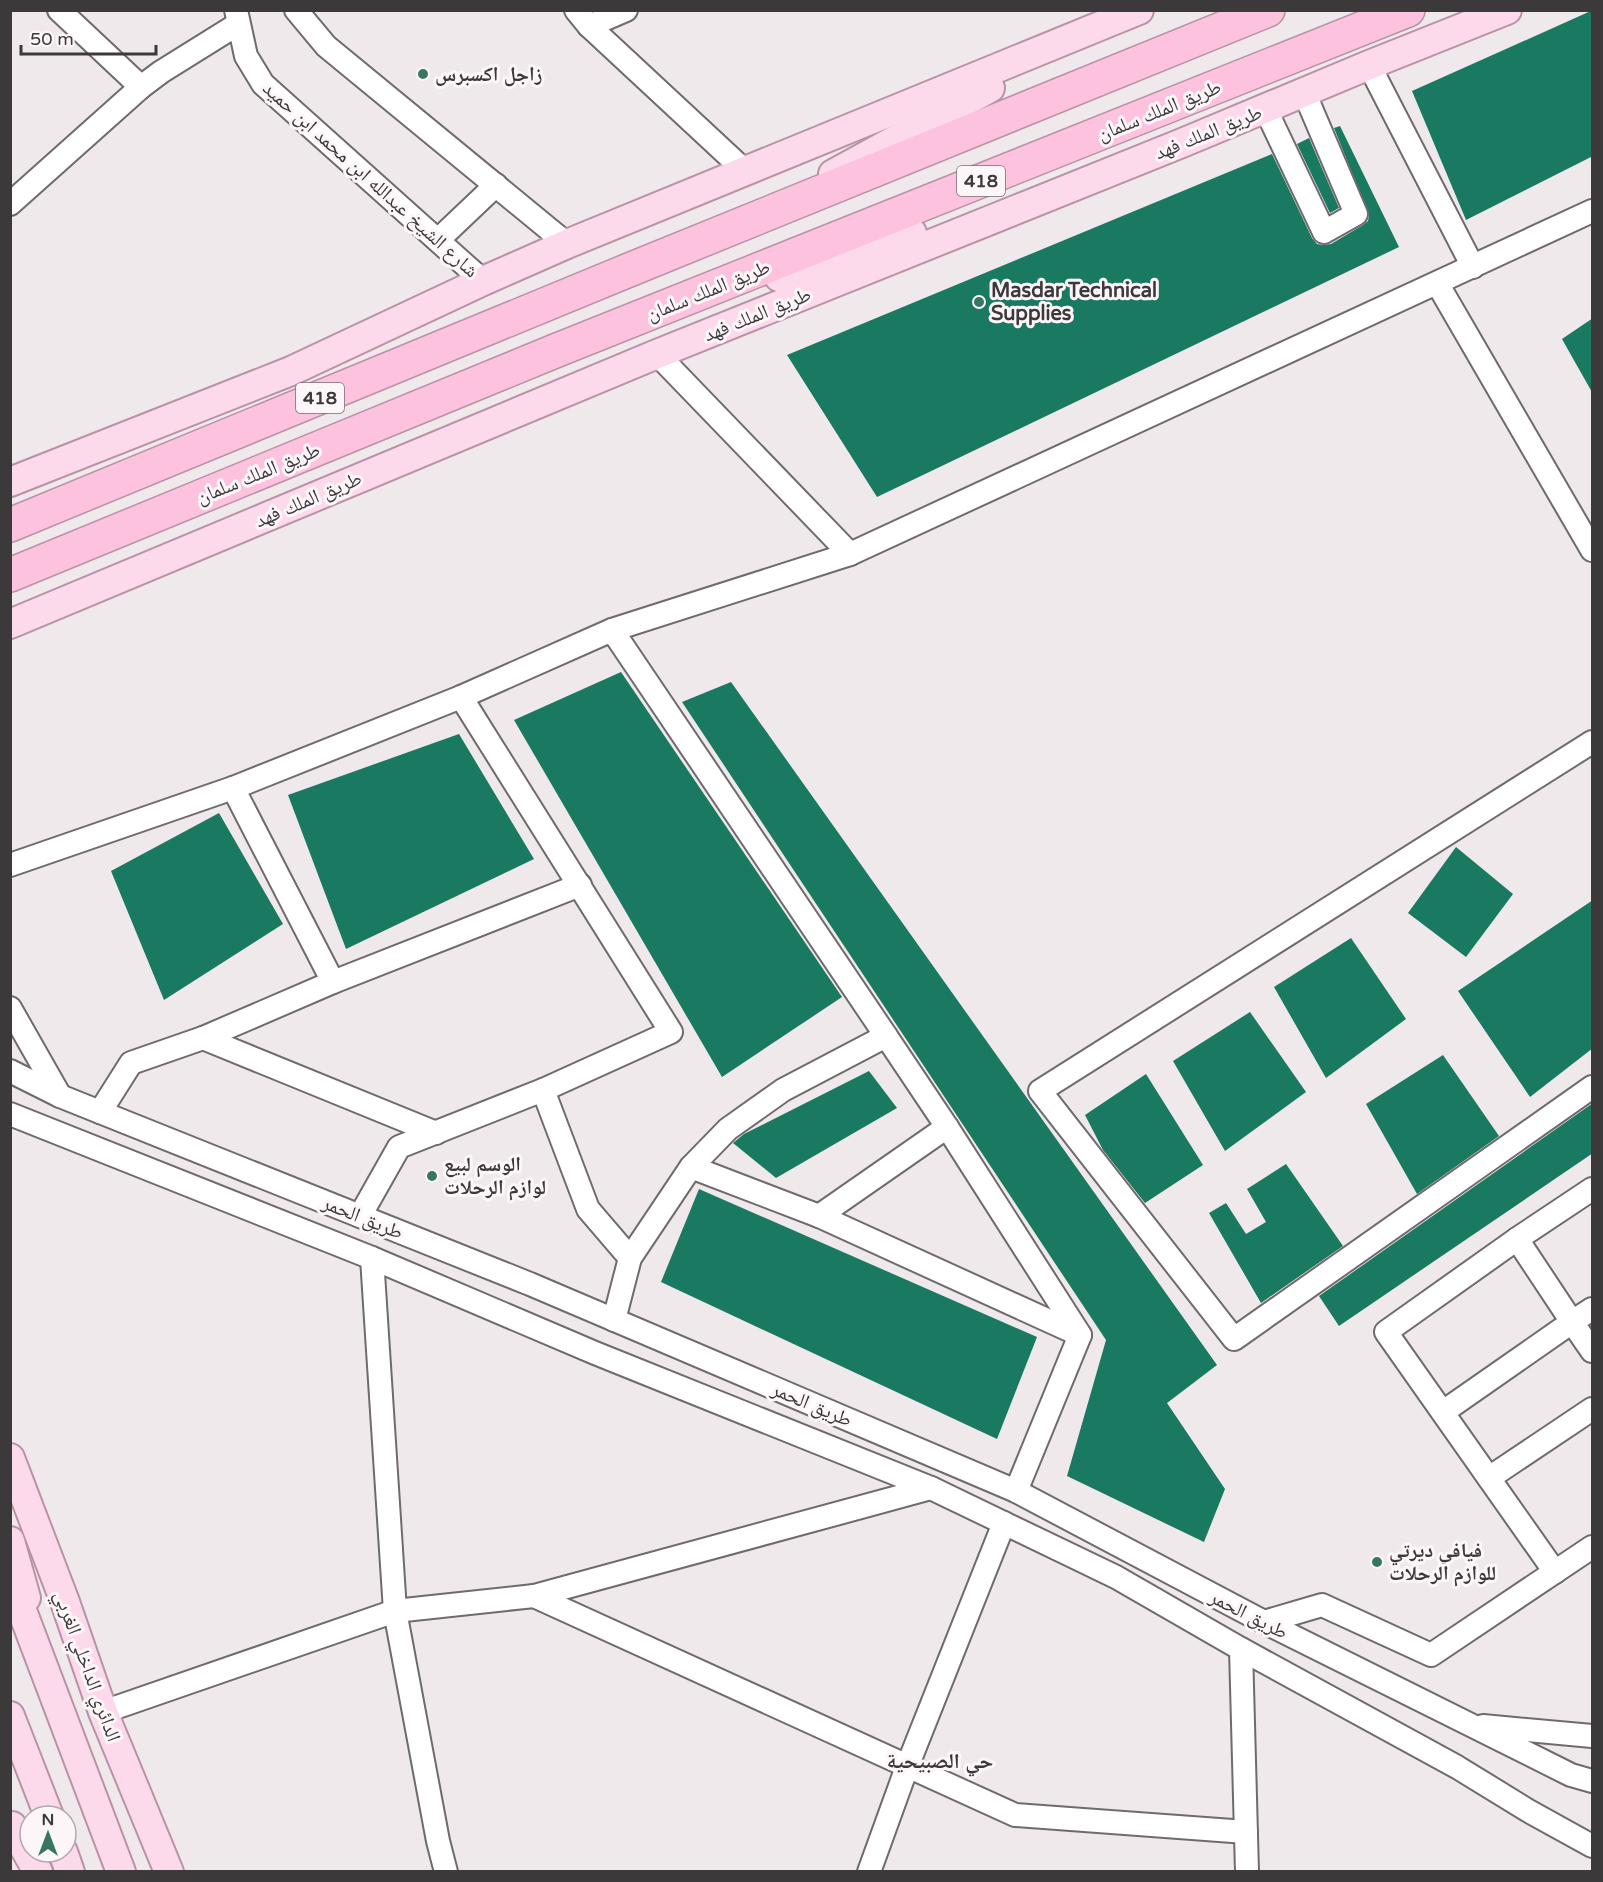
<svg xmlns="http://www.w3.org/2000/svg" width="1603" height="1882" viewBox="0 0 1603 1882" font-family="'Varela Round','Noto Naskh Arabic',sans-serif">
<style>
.building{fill:#197961}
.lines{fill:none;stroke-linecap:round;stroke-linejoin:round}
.minor-casing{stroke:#706a6d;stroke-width:26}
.major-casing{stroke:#b992a5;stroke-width:32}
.highway-casing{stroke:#b992a5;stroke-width:36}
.minor{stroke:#fff;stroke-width:22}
.major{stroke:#fddaeb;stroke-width:28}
.highway{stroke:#fcc2de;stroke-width:33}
.poi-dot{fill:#377663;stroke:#fcf6f9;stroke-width:2}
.labels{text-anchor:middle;stroke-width:6;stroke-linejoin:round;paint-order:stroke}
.shield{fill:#fcf6f9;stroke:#767274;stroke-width:1.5}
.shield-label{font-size:18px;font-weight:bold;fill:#3c393b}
.poi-label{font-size:20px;font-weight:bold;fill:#3c393b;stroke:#fcf6f9;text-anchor:start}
.street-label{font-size:20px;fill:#3c393b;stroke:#fcf6f9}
.neighbourhood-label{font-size:21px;font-weight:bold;fill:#3c373a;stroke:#fcf6f9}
</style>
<rect width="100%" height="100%" fill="#efe9ec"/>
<!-- building -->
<g class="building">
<polygon points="1593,10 1593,156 1466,220 1412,91"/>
<polygon points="1340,126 1399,247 877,497 787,355 1272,154 1312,238 1317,244 1323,245 1331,244 1363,225 1368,221 1369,215 1334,128"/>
<polygon points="1309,138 1339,208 1330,213 1297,144"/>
<polygon points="1593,318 1593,394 1562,339"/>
<polygon points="621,672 842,997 722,1077 514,720"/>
<polygon points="731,682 1217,1365 1167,1403 1225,1489 1204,1542 1067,1476 1106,1340 682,702"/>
<polygon points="459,734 534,859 346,949 288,795"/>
<polygon points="219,813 283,924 164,1000 111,871"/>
<polygon points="1456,847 1513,894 1466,957 1408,913"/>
<polygon points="1593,900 1593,1048 1530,1097 1458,991"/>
<polygon points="1351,938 1406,1019 1326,1078 1274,987"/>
<polygon points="1250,1012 1306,1092 1225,1151 1173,1061"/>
<polygon points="1443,1055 1499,1136 1417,1194 1366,1104"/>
<polygon points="869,1071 897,1108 776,1178 733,1143 744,1134"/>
<polygon points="1146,1074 1203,1165 1145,1203 1103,1150 1085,1115"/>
<polygon points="1593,1103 1593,1153 1339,1326 1319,1296"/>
<polygon points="1286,1164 1343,1246 1261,1303 1209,1213 1226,1203 1246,1234 1266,1222 1247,1189"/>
<polygon points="699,1189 1037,1337 997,1439 661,1282"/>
</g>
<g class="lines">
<defs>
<g id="minor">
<polyline points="59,10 141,87"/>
<polyline points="236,10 246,56 263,84 483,281"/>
<polyline points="296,10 326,46 567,244"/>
<polyline points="576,10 589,26 745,171"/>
<polyline points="589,26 626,10"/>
<polyline points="1369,65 1473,267"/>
<polyline points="1265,108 1324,232 1356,214 1304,92"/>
<polyline points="10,204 141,87 161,72 238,24"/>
<polyline points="438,240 496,185"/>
<polyline points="1437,283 1592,550"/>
<polyline points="657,354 850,554 1592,211"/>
<polyline points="612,630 886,1036 783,1090 728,1129 691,1167 630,1258 614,1320"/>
<polyline points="1592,742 1040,1091 1234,1339 1592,1087"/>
<polyline points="233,788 333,982"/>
<polyline points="10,865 233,788 461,697 612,630 850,554"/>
<polyline points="10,1008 60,1096"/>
<polyline points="886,1036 947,1127 1080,1335"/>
<polyline points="203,1038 436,1133"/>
<polyline points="10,1071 60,1096 530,1284 1016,1491 1264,1622 1571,1775 1592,1781"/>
<polyline points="543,1090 588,1209 630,1258"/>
<polyline points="100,1112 131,1063 203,1038 333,982 580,885"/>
<polyline points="10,1114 372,1258 595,1353 931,1488 1116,1577 1241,1649 1457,1767 1527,1810 1592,1846"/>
<polyline points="691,1167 819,1216 1080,1335 1016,1491"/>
<polyline points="360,1216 399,1147 543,1090 671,1032 461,697"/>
<polyline points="819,1216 947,1127"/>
<polyline points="372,1258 395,1611 438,1841 446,1872"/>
<polyline points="1592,1309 1572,1322 1592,1351"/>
<polyline points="1443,1412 1572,1322 1517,1239"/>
<polyline points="1489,1478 1592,1409"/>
<polyline points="1555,1572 1386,1332 1517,1239 1592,1189"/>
<polyline points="534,1596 1015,1815 1246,1832"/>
<polyline points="1264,1622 1322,1605 1431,1655 1592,1547"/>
<polyline points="1241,1649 1247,1872"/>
<polyline points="103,1712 395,1611 534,1596 931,1488"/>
<polyline points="1483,1726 1592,1736"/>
<polyline points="869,1872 907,1767 1004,1523"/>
</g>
<g id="major">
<polyline points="833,174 990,88"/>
<polyline points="779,277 912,233"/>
<polyline points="10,482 291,371 483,281 567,244 1139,10"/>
<polyline points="10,624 657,354 1182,143 1369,65 1507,10"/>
<polyline points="10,1458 65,1602 103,1712 169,1872"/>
<polyline points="10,1541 26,1598"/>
<polyline points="10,1579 121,1872"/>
<polyline points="10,1716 49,1816"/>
<polyline points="12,1826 38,1872"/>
<polyline points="63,1852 70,1872"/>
</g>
<g id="highway">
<polyline points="10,525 629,270 1268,10"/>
<polyline points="10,575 555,351 1408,10"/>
</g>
</defs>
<!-- minor casing -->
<use href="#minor" class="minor-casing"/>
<!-- major casing -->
<use href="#major" class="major-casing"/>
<!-- highway casing -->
<use href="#highway" class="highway-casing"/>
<!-- minor -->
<use href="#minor" class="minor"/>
<!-- major -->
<use href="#major" class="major"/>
<!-- highway -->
<use href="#highway" class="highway"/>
</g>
<!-- markers -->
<g class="poi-dot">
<circle cx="423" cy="74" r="6"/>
<circle cx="979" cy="302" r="6"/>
<circle cx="432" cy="1176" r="6"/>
<circle cx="1377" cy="1562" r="6"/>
</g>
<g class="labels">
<!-- shield labels -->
<g class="shield">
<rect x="957" y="166" width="48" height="30" rx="4.5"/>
<rect x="296" y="383" width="48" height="30" rx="4.5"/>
</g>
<g class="shield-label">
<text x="981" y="187">418</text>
<text x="320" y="404">418</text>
</g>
<!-- poi labels -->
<g class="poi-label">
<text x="435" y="81">زاجل اكسبرس</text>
<text x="991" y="297">Masdar Technical<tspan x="991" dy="23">Supplies</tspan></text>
<text x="444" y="1171">الوسم لبيع<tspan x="444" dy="23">لوازم الرحلات</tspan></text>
<text x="1389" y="1557">فيافي ديرتي<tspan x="1389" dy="23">للوازم الرحلات</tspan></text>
</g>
<!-- street labels -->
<g class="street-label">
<text transform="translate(1159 110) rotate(-22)" y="7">طريق الملك سلمان</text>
<text transform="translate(1208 132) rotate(-22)" y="7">طريق الملك فهد</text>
<text transform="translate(371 179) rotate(42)" y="7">شارع الشيخ عبدالله ابن محمد ابن حميد</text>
<text transform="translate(708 290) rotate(-22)" y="7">طريق الملك سلمان</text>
<text transform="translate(757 314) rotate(-22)" y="7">طريق الملك فهد</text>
<text transform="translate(258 473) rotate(-22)" y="7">طريق الملك سلمان</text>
<text transform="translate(308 499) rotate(-23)" y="7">طريق الملك فهد</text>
<text transform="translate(363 1217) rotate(22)" y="7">طريق الحمر</text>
<text transform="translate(812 1404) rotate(23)" y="7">طريق الحمر</text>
<text transform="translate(1249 1614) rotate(27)" y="7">طريق الحمر</text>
<text transform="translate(88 1666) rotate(70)" y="7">الدائري الداخلي الغربي</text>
</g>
<!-- neighbourhood labels -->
<g class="neighbourhood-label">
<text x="940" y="1768">حي الصبيحية</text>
</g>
</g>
<!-- border -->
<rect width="1603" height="1882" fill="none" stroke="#3c393b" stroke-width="24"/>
<!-- north arrow -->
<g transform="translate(48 1834)"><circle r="28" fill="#fcf6f9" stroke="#afaaad" stroke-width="1.5"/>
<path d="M0-4.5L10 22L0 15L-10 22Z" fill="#377663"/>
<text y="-9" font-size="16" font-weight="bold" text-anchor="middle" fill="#3c393b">N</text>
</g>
<!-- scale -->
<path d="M21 45v9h135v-9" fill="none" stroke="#3c393b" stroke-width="3"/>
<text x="30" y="45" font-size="18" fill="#3c393b" stroke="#fcf6f9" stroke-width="4.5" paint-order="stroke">50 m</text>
</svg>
